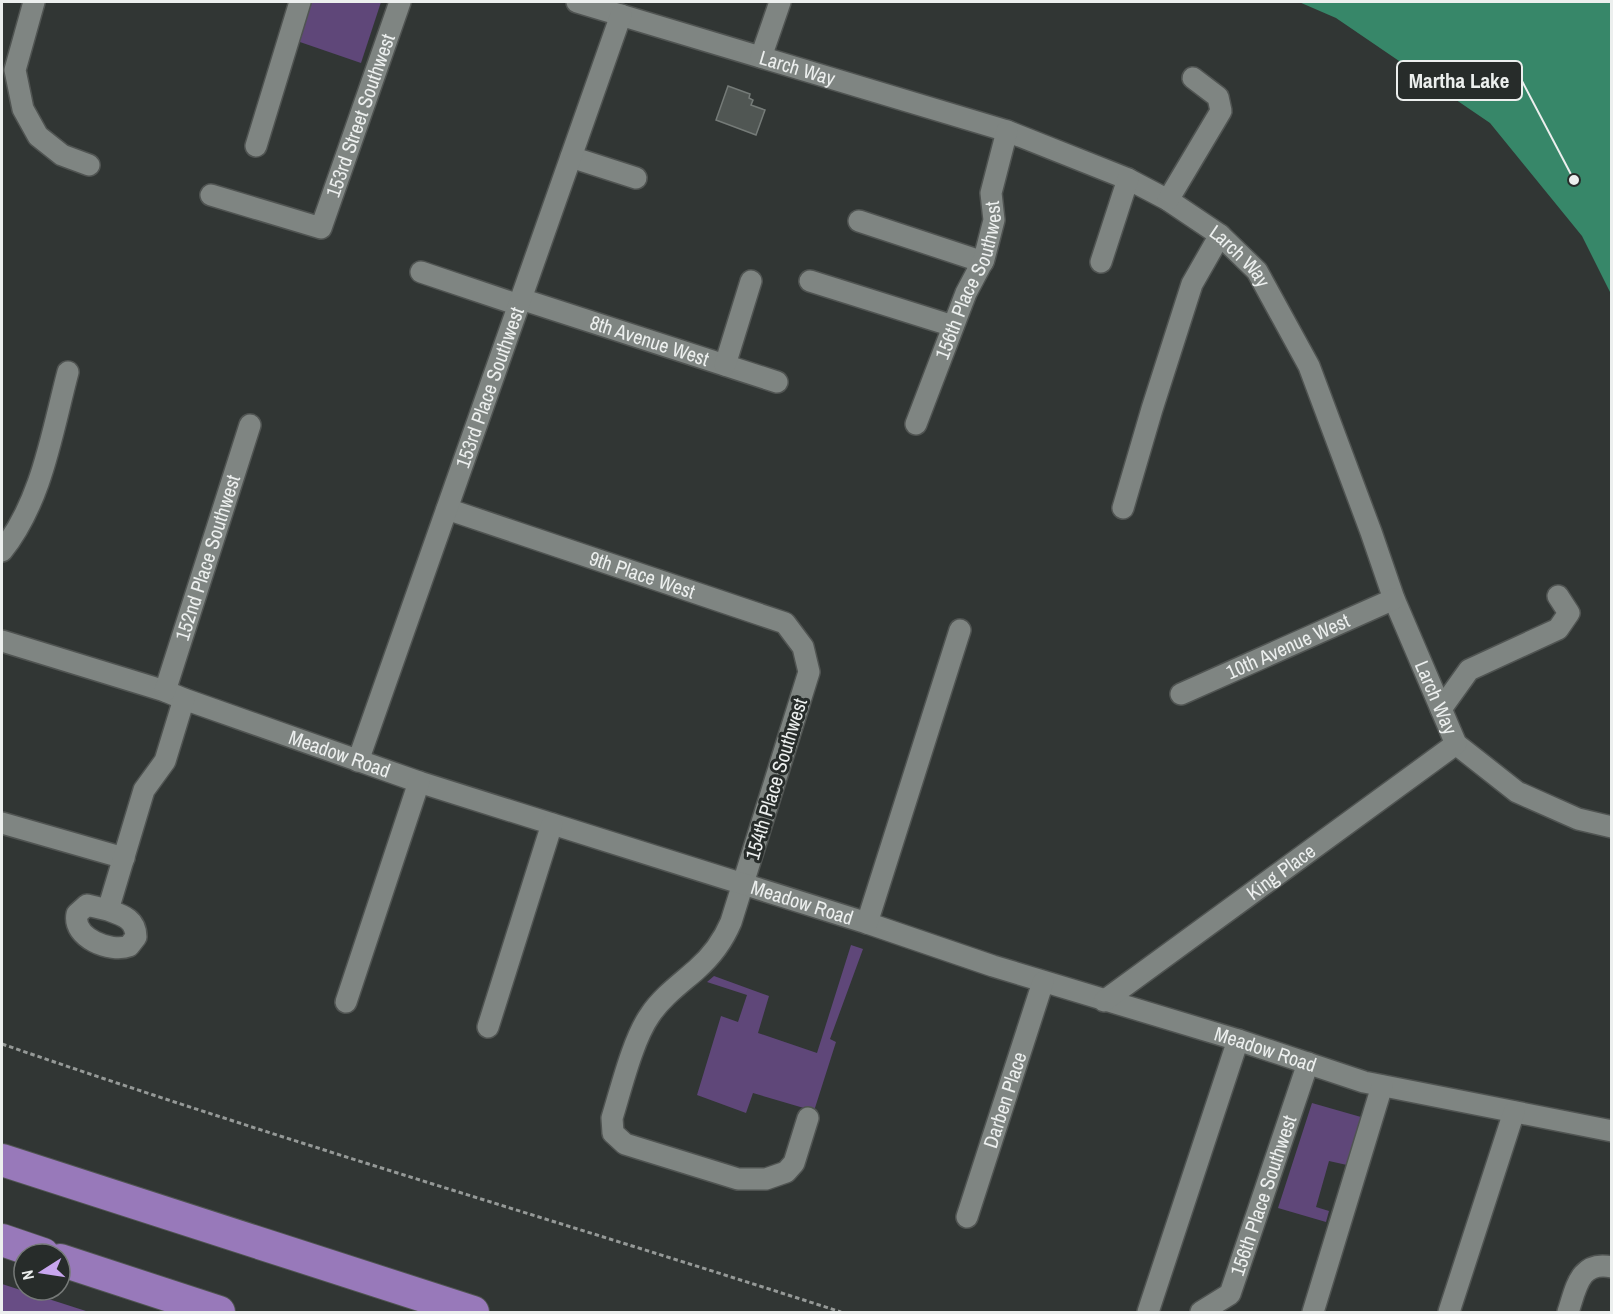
<svg xmlns="http://www.w3.org/2000/svg" width="1613" height="1314" viewBox="0 0 1613 1314" font-family="'Archivo Narrow',sans-serif">
<style>
.green{fill:#5f4779}
.forest{fill:#684d85}
.water{fill:#378769}
.building{fill:#505653;stroke:#757b78;stroke-width:1.5}
.lines{fill:none;stroke-linecap:round;stroke-linejoin:round}
.minor-casing{stroke:#505452;stroke-width:24}
.highway-casing{stroke:#505452;stroke-width:34}
.path{stroke:#959997;stroke-width:3;stroke-dasharray:4.5 3;stroke-linecap:butt}
.minor{stroke:#7f8582;stroke-width:21}
.highway{stroke:#9879ba;stroke-width:32}
.labels{text-anchor:middle;stroke-width:6;stroke-linejoin:round;paint-order:stroke}
.street-label{font-size:20px;fill:#ecefee;stroke:#272c2a}
.leader{fill:none;stroke:#ecefee;stroke-width:2}
.callout-dot{fill:#ecefee;stroke:#272c2a;stroke-width:2}
.callout{fill:#272c2a;stroke:#ecefee;stroke-width:2}
.callout-label{font-size:21px;text-anchor:middle;font-weight:bold;fill:#ecefee}
</style>
<rect width="100%" height="100%" fill="#313634"/>
<!-- green -->
<g class="green">
<polygon points="311,2 381,2 361,63 297,41"/>
<polygon points="851,945 863,949 830,1039 836,1042 814,1111 753,1093 746,1113 697,1095 721,1016 738,1022 747,995 707,982 714,976 769,996 758,1033 817,1053"/>
<polygon points="1312,1103 1361,1117 1347,1165 1329,1161 1316,1207 1329,1211 1326,1222 1278,1208"/>
</g>
<!-- forest -->
<polygon class="forest" points="2,1284 89,1312 2,1312"/>
<!-- water -->
<polygon class="water" points="1299,2 1611,2 1611,294 1582,236 1490,123 1336,18"/>
<!-- building -->
<polygon class="building" points="728,86 750,94 749,98 753,100 751,105 765,110 756,135 716,120"/>
<g class="lines">
<defs>
<g id="minor">
<polyline points="34,2 15,70 23,109 38,136 62,155 89,165"/>
<path id="s1" d="M 577,2 L 1007,131 L 1128,179 L 1168,200 L 1220,235 L 1257,271 L 1309,366 L 1371,532 L 1394,599 L 1456,744 L 1517,792 L 1578,819 L 1612,827"/>
<polyline points="761,57 780,2"/>
<polyline points="256,146 300,2"/>
<polyline points="571,157 636,178"/>
<path id="s2" d="M 211,195 L 321,228 L 400,2"/>
<polyline points="1168,200 1221,111 1218,97 1193,78"/>
<polyline points="859,221 983,262"/>
<polyline points="1101,262 1128,179"/>
<polyline points="421,272 519,305"/>
<polyline points="810,281 953,326"/>
<path id="s3" d="M 521,299 L 777,382"/>
<polyline points="725,365 751,281"/>
<path id="s4" d="M 916,424 L 966,293 L 984,259 L 994,220 L 991,193 L 1007,131"/>
<polyline points="1123,508 1152,409 1192,284 1220,235"/>
<path id="s5" d="M 447,509 L 785,623 L 803,647 L 809,672 L 731,922 C 723,941 712,956 696,970 C 680,984 662,997 650,1015 C 633,1039 621,1089 612,1118 L 613,1133 L 625,1144 L 738,1179 L 766,1179 L 786,1172 L 794,1163 L 808,1118"/>
<path d="M 2,551 C 42,501 52,432 68,372"/>
<path id="s6" d="M 2,641 L 165,691 L 184,699 L 419,782 L 867,923 L 993,966 L 1238,1040 L 1364,1082 L 1612,1131"/>
<path id="s7" d="M 165,691 L 250,425"/>
<path id="s8" d="M 1181,694 L 1394,599"/>
<polyline points="1441,709 1469,670 1558,629 1569,613 1558,596"/>
<path id="s9" d="M 358,761 L 621,15"/>
<polyline points="2,823 124,858"/>
<path d="M 108,910 C 122,915 136,919 136,937 L 129,946 C 111,953 72,938 77,914 L 87,905 L 108,910 L 144,790 L 165,761 L 184,699"/>
<polyline points="867,923 960,630"/>
<path id="s10" d="M 1104,1001 L 1456,744"/>
<polyline points="346,1002 419,782"/>
<polyline points="488,1027 552,824"/>
<path id="s11" d="M 967,1217 L 1043,982"/>
<polyline points="1148,1312 1238,1040"/>
<path id="s12" d="M 1201,1312 L 1230,1294 L 1308,1063"/>
<polyline points="1313,1312 1382,1086"/>
<polyline points="1449,1312 1514,1112"/>
<path d="M 1568,1312 C 1576,1289 1579,1260 1612,1267"/>
</g>
<g id="highway">
<polyline points="2,1160 473,1312"/>
<polyline points="2,1240 43,1254"/>
<polyline points="60,1260 219,1312"/>
</g>
</defs>
<!-- minor casing -->
<use href="#minor" class="minor-casing"/>
<!-- highway casing -->
<use href="#highway" class="highway-casing"/>
<!-- path -->
<path class="path" d="M 2,1044 C 279,1140 562,1222 841,1312"/>
<!-- minor -->
<use href="#minor" class="minor"/>
<!-- highway -->
<use href="#highway" class="highway"/>
</g>
<g class="labels">
<!-- street labels -->
<g class="street-label">
<text dy="7" stroke="none"><textPath href="#s1" startOffset="230">Larch Way</textPath></text>
<text dy="7" stroke="none"><textPath href="#s2" startOffset="234">153rd Street Southwest</textPath></text>
<text dy="7" stroke="none"><textPath href="#s1" startOffset="716">Larch Way</textPath></text>
<text dy="7" stroke="none"><textPath href="#s4" startOffset="154">156th Place Southwest</textPath></text>
<text dy="7" stroke="none"><textPath href="#s3" startOffset="135">8th Avenue West</textPath></text>
<text dy="7" stroke="none"><textPath href="#s9" startOffset="396">153rd Place Southwest</textPath></text>
<text dy="7" stroke="none"><textPath href="#s7" startOffset="140">152nd Place Southwest</textPath></text>
<text dy="7" stroke="none"><textPath href="#s5" startOffset="206">9th Place West</textPath></text>
<text dy="7" stroke="none"><textPath href="#s8" startOffset="117">10th Avenue West</textPath></text>
<text dy="7" stroke="none"><textPath href="#s1" startOffset="1202">Larch Way</textPath></text>
<text dy="7" stroke="none"><textPath href="#s6" startOffset="356">Meadow Road</textPath></text>
<text transform="translate(776 779) rotate(-73)" y="7">154th Place Southwest</text>
<text dy="7" stroke="none"><textPath href="#s10" startOffset="219">King Place</textPath></text>
<text dy="7" stroke="none"><textPath href="#s6" startOffset="842">Meadow Road</textPath></text>
<text dy="7" stroke="none"><textPath href="#s6" startOffset="1328">Meadow Road</textPath></text>
<text dy="7" stroke="none"><textPath href="#s11" startOffset="123">Darben Place</textPath></text>
<text dy="7" stroke="none"><textPath href="#s12" startOffset="138">156th Place Southwest</textPath></text>
</g>
</g>
<!-- callouts -->
<path class="leader" d="M1574 180L1522 81"/>
<circle class="callout-dot" cx="1574" cy="180" r="6"/>
<rect class="callout" x="1397" y="61" width="125" height="39" rx="6"/>
<g class="callout-label">
<text x="1459" y="88">Martha Lake</text>
</g>
<!-- border -->
<rect width="1613" height="1314" fill="none" stroke="#ecefee" stroke-width="6"/>
<!-- north arrow -->
<g transform="translate(42 1272) rotate(258)"><circle r="28" fill="#272c2a" stroke="#767a78" stroke-width="1.5"/>
<path d="M0-4.5L10 22L0 15L-10 22Z" fill="#c8a6ef"/>
<text y="-9" font-size="16" font-weight="bold" text-anchor="middle" fill="#ecefee">N</text>
</g>
</svg>
